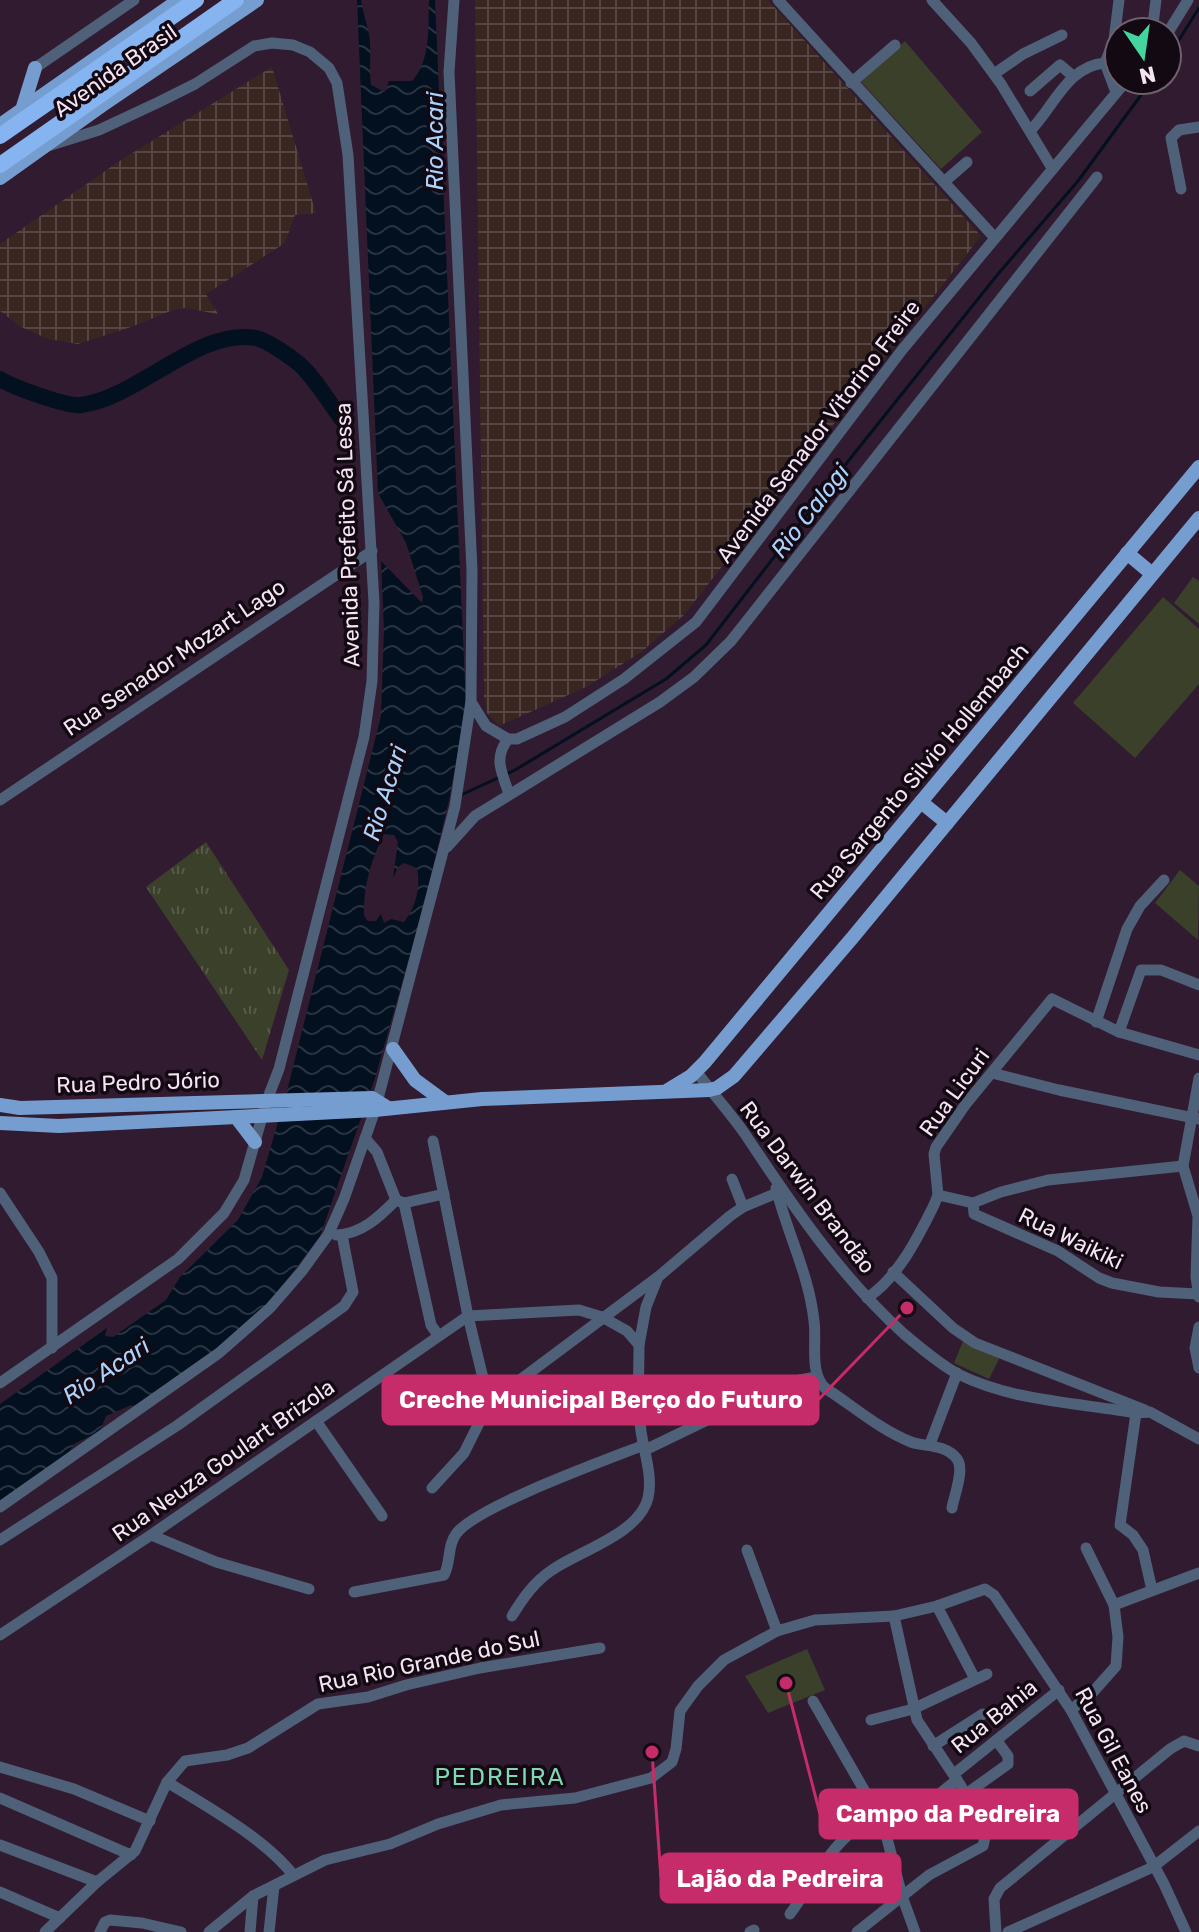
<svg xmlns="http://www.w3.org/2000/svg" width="1199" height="1932" viewBox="0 0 1199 1932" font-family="Rubik,sans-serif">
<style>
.industrial{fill:url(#industrial-grid)}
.grass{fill:url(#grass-tufts)}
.pitch{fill:#3b402a}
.water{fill:url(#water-waves);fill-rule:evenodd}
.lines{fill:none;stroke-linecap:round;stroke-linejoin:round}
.stream{stroke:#021020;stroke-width:3}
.river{stroke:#021020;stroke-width:16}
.minor{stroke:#4e6179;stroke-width:11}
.major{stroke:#769dcf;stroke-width:14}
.highway{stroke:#86b4f1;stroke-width:16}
.labels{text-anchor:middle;stroke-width:7;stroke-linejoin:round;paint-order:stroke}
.street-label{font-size:22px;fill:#f5e5f3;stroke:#130913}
.water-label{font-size:24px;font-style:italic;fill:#abd2fb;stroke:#130913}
.neighbourhood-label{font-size:24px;letter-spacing:2px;fill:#81d7b2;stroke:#130913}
.leader{fill:none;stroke:#c72c6a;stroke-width:3}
.callout-dot{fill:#c72c6a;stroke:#130913;stroke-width:3}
.callout{fill:#c72c6a;stroke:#c72c6a;stroke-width:3}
.callout-label{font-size:24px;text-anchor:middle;font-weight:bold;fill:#fff}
</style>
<defs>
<pattern id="industrial-grid" width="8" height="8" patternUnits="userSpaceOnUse" patternTransform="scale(2)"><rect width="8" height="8" fill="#392621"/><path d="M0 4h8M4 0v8" fill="none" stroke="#564542"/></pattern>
<pattern id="grass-tufts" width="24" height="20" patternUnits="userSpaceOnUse" patternTransform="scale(2)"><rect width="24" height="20" fill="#3b402a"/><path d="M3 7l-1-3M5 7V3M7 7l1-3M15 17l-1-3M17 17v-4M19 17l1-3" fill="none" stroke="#585b49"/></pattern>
<pattern id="water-waves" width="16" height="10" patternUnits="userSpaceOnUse" patternTransform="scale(2)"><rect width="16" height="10" fill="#021020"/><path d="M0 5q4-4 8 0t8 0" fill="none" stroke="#283341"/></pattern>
</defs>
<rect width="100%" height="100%" fill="#311b30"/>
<!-- industrial -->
<g class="industrial">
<polygon points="475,0 768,0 981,236 684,615 640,653 586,687 499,726 487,713 484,697"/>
<polygon points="272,67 316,213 295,215 285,243 206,294 218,314 185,308 173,310 131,327 78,344 48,339 21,327 0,311 0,244 121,160"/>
</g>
<!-- grass -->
<polygon class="grass" points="206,842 289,970 262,1060 146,887"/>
<!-- pitch -->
<g class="pitch">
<polygon points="905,41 982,132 941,169 861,82"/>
<polygon points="1193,577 1199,581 1199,624 1174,603"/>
<polygon points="1163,597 1199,629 1199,684 1135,758 1073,703"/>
<polygon points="1180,870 1199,886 1198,940 1155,903"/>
<polygon points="963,1341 1000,1357 989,1379 954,1363"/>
<polygon points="807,1649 825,1690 768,1713 745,1676"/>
</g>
<!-- water -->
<path class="water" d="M 357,0 L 361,0 C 363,15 370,30 370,45 C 371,60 369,68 371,85 L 385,92 L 389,81 L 412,81 C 431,61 428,26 429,0 L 435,0 L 466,707 L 449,800 L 423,909 L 375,1078 L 320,1236 L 275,1296 L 202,1365 L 138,1409 L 131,1405 L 106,1416 L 100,1431 L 74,1444 L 69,1452 L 0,1502 L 0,1404 L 107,1328 L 105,1336 L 113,1337 L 166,1300 L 180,1277 L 238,1220 L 262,1177 L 287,1091 L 381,716 L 384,630 L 381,561 L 422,603 L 423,597 L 406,543 L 378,493 ZM 384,834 L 394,835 L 398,842 L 393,878 L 398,867 L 404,863 L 417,868 C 421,887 416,907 404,922 L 391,919 L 384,923 L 381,914 L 376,921 L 368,921 L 364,916 C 363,887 371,860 384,834 Z"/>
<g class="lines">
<!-- stream -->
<g class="stream">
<polyline points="1167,59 1199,8"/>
<polyline points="461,795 515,770 666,679 706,645 853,455 998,274 1078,181 1152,80"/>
</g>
<!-- river -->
<path class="river" d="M 0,379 C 13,387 67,407 81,405 C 138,398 199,327 256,338 C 268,341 288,355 298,363 C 314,376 330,404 343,421"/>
<!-- minor -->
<g class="minor">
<polyline points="778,0 995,238"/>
<polyline points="932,0 971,43 1001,84 1052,168"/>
<polyline points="1152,32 1156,0"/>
<polyline points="1167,34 1188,0"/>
<polyline points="35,68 134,0"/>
<polyline points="994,74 1023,54 1062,35"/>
<polyline points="851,83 895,45"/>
<polyline points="1030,91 1060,65 1073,76"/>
<polyline points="1116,92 1105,63 1114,40 1119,0"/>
<path d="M 1030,131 C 1054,107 1067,66 1105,63"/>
<polyline points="944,182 967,162"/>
<polyline points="1181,189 1171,138 1179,130 1199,127"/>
<polyline points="471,702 486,726 508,739 517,739 565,717 624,679 696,622 902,350 1127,80"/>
<path d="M 508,739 C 493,759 502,772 509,794"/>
<polyline points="0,800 372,551"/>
<polyline points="447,847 475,816 660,702 694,677 731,641 1097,177"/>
<polyline points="1096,1022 1127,929 1140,906 1164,880"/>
<polyline points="1119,1032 1141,970 1161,970 1199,985"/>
<path d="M 696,1071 C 712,1093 730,1112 745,1134 C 792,1205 840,1276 904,1334 C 921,1348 939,1364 958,1374 C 1012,1401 1078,1403 1136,1413 L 1150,1412 L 1199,1439"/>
<polyline points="992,1073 1059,1090 1199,1119"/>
<polyline points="1199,1078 1183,1166 1198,1216 1196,1277 1199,1297"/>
<polyline points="365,1138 377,1152 396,1200 404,1203 444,1194"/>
<polyline points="433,1141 468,1316 489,1403"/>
<polyline points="732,1179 743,1207"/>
<path d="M 776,1188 C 787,1233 809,1274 814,1321 C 817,1342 809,1372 825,1388 C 852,1405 880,1430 911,1442 C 925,1447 946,1444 957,1459 C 965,1469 954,1496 952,1508"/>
<polyline points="0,1193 39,1252 52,1278 52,1348"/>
<polyline points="938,1195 973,1203 974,1214 1058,1251 1099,1278 1112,1283 1159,1292 1198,1294"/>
<polyline points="404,1203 431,1325 438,1335"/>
<polyline points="973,1203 1001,1192 1048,1180 1183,1166"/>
<path d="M 336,1235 C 362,1234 379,1217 396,1200"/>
<polyline points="893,1272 953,1328 975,1343 1145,1410"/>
<path d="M 867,1298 C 898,1278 918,1237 934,1205 L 938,1195 L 934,1154 L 936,1147 L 965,1105 L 1052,999 L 1119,1032 L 1199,1055"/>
<polyline points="1199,1327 1195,1348 1199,1368"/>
<polyline points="0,1383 178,1259 224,1213 244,1180 267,1100 279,1069 364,737 372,681 374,602 348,155 337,83 329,68 310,52 293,45 272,43 254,46 195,84 159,102 99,130 51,145"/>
<polyline points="1136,1413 1120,1525 1133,1535 1143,1550 1152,1590"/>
<polyline points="316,1421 382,1516"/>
<polyline points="930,1444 957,1373"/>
<polyline points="645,1450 784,1383 816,1377"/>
<polyline points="432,1488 464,1453 489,1403 658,1277 730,1216 743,1207 777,1193"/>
<polyline points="0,1507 219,1353 270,1308 302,1271 328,1235 344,1199 375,1110 455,806 471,701 472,570 449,72 454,0"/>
<polyline points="151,1535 216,1562 309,1589"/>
<polyline points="0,1540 178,1425 344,1306 353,1292 342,1235"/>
<polyline points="747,1550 777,1631"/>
<path d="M 354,1592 L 444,1575 C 451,1563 447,1546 456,1534 C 475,1507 606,1460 644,1445"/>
<polyline points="1114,1605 1199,1573"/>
<polyline points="937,1606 975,1679"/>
<path d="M 512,1616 C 523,1598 534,1582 552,1570 C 579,1551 639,1534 648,1498 C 653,1476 644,1453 641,1431 C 637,1403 639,1374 639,1345"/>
<polyline points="0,1635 151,1535 468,1316 579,1310 602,1317 627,1331 639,1345 646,1307 658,1277"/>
<polyline points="813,1701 883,1823 902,1896 915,1932"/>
<polyline points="1071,1710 1093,1692 1116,1666 1118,1637 1114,1605 1086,1548"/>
<polyline points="871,1720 913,1709 987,1674"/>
<polyline points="933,1746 983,1714"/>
<polyline points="0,1767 74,1789 150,1821"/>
<polyline points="954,1774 1059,1690"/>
<path d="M 167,1782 C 205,1805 267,1840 293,1875"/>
<polyline points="966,1794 1008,1764 1008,1756 997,1741"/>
<polyline points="0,1798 131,1855"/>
<polyline points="0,1845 97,1882"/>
<polyline points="0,1892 60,1918"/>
<path d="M 790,1914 C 811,1886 826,1852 854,1830 C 866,1820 881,1825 895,1821 C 918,1814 938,1794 957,1780"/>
<polyline points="45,1932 97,1882 135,1851 167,1782 185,1761 227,1755 248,1748 318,1704 368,1697 406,1685 480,1668 600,1648"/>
<polyline points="100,1932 105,1922 110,1920 142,1923 181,1932"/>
<polyline points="209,1932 253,1896 325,1860 390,1844 438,1824 501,1805 575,1798 651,1778 672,1762 676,1749 680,1711 698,1686 724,1660 777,1631 815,1620 894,1616 937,1606 985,1589 994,1595 1071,1710 1164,1884 1186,1932"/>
<polyline points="250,1932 253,1896"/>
<polyline points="269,1932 274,1886"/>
<polyline points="750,1932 754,1930"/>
<polyline points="857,1932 929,1875 983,1846 985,1837 961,1786 917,1720 894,1616"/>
<polyline points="996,1932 994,1899 1000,1888 1170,1749 1184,1741 1199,1746"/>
<polyline points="1008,1932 1153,1867 1199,1831"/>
</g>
<!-- major -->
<g class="major">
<polyline points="22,110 35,68"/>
<polyline points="0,125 179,0"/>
<polyline points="0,178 101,106 257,0"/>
<polyline points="1127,553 1151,573"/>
<polyline points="921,802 947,823"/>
<polyline points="393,1049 415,1080 445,1102"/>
<polyline points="668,1090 691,1076 705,1062 1199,467"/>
<polyline points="0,1105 20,1108 372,1098 388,1108"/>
<polyline points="236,1117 255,1142"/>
<polyline points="0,1123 59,1126 375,1110 482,1099 709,1090 717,1088 734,1076 853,937 1199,518"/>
</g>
<!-- highway -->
<g class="highway">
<polyline points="0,136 196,0"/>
<polyline points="0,165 236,0"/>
</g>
</g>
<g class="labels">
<!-- street labels -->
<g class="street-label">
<text transform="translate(115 70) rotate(-35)" y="8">Avenida Brasil</text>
<text transform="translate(818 431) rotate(-53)" y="8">Avenida Senador Vitorino Freire</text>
<text transform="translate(347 535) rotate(-92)" y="8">Avenida Prefeito Sá Lessa</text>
<text transform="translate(174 657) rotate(-34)" y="8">Rua Senador Mozart Lago</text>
<text transform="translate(919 771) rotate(-50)" y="8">Rua Sargento Silvio Hollembach</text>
<text transform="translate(138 1082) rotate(-2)" y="8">Rua Pedro Jório</text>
<text transform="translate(954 1092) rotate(-54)" y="8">Rua Licuri</text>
<text transform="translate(808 1187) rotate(53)" y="8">Rua Darwin Brandão</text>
<text transform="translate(1071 1238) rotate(26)" y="8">Rua Waikiki</text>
<text transform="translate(223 1460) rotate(-35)" y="8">Rua Neuza Goulart Brizola</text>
<text transform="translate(429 1661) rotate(-12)" y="8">Rua Rio Grande do Sul</text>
<text transform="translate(994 1716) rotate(-39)" y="8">Rua Bahia</text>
<text transform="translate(1114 1750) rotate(62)" y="8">Rua Gil Eanes</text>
</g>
<!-- water labels -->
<g class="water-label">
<text transform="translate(435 141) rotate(-90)" y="8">Rio Acari</text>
<text transform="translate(810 511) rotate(-52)" y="8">Rio Calogi</text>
<text transform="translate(385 793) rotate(-73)" y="8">Rio Acari</text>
<text transform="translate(106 1371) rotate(-34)" y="8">Rio Acari</text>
</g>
<!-- neighbourhood labels -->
<g class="neighbourhood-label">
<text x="500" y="1785">PEDREIRA</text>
</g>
</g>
<!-- callouts -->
<path class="leader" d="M907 1308L818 1400M786 1683L820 1814M652 1752L661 1878"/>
<g class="callout-dot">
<circle cx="907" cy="1308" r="8"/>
<circle cx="786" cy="1683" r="8"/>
<circle cx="652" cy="1752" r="8"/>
</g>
<g class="callout">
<rect x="383" y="1376" width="435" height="48" rx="8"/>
<rect x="820" y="1790" width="257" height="48" rx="8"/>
<rect x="661" y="1854" width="239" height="48" rx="8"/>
</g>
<g class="callout-label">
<text x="601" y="1408">Creche Municipal Berço do Futuro</text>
<text x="948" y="1822">Campo da Pedreira</text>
<text x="780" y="1887">Lajão da Pedreira</text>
</g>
<!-- north arrow -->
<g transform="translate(1143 56) rotate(167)"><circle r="38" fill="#130913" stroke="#6d616d" stroke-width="2"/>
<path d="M0-6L14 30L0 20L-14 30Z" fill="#44d49f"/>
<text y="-12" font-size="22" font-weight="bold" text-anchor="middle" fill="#f5e5f3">N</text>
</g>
</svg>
